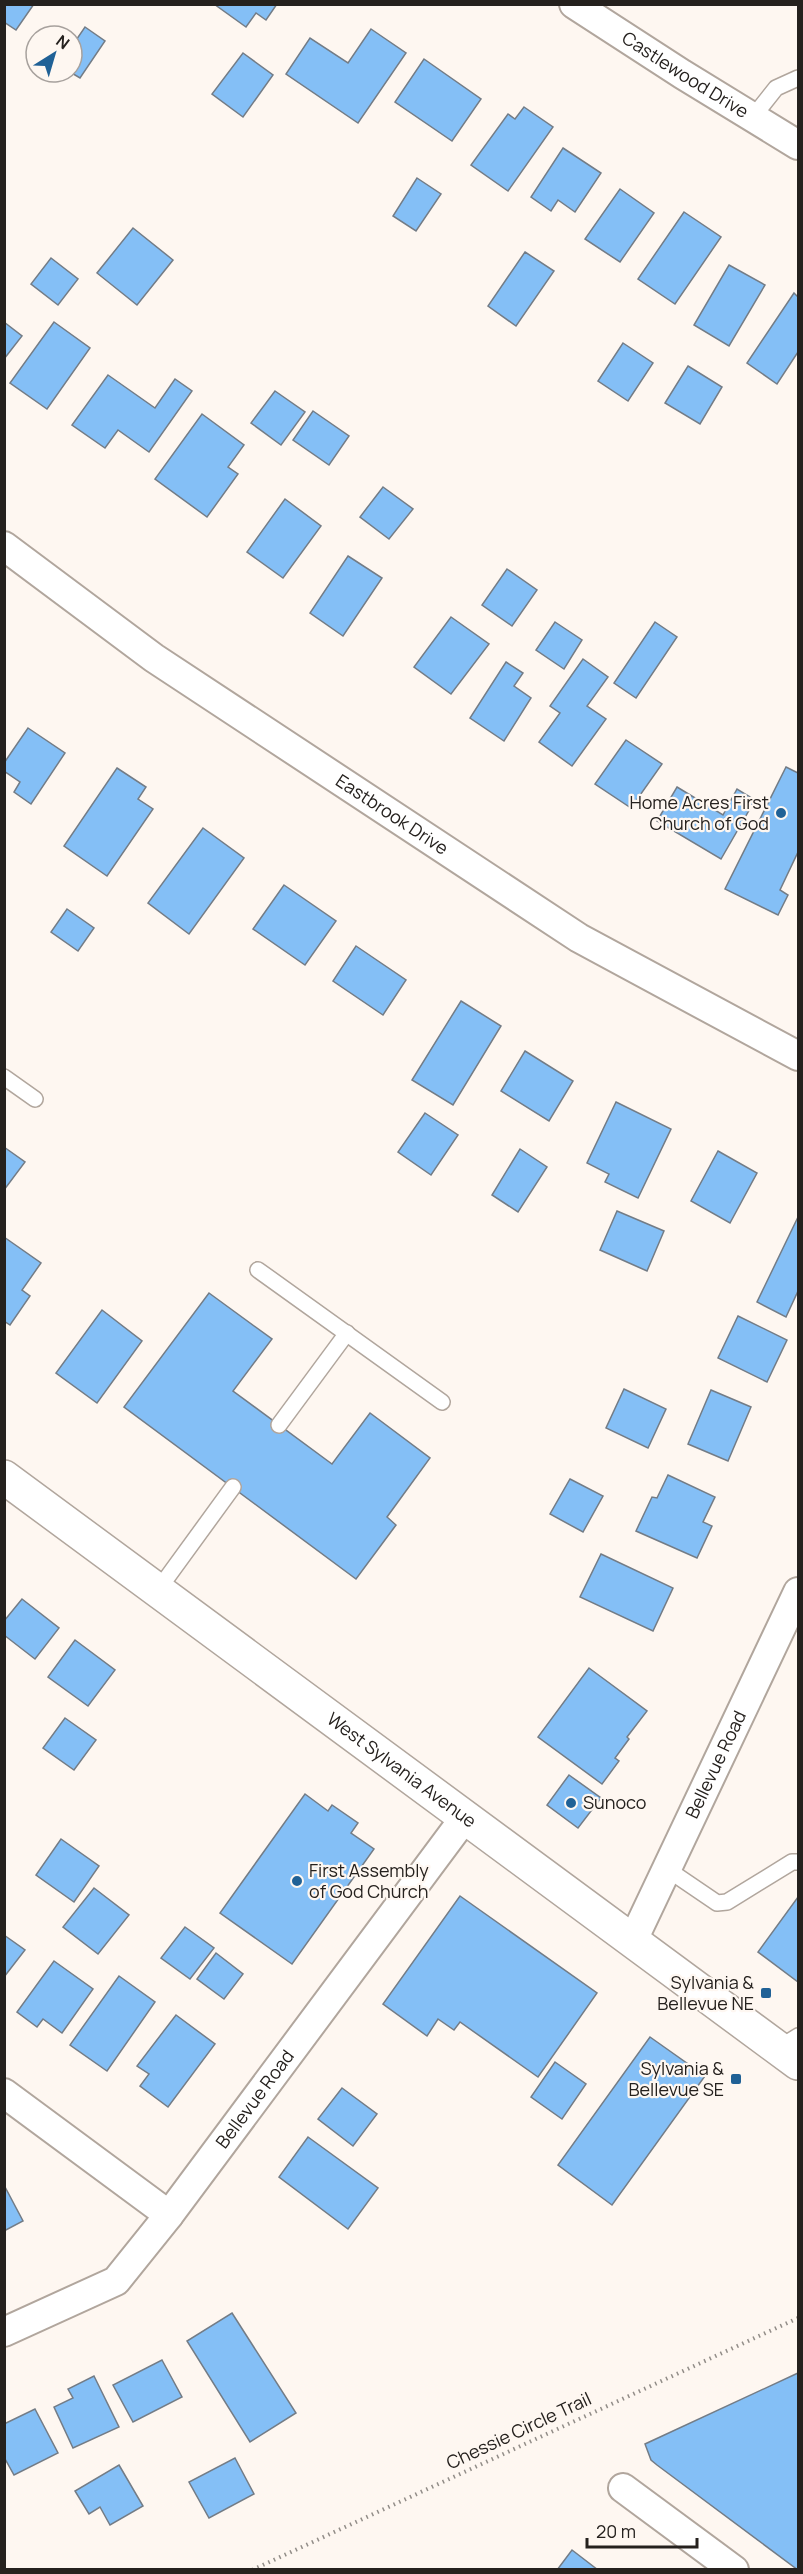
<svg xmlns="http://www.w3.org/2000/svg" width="803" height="2574" viewBox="0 0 803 2574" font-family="Manrope,sans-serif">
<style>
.building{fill:#84bff6;stroke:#737c86;stroke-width:1.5}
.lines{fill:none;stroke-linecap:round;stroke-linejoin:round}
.lane-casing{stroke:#b1a69d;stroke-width:18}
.street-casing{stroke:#b1a69d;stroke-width:32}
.secondary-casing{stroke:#b1a69d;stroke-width:36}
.path{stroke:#928d88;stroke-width:4;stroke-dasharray:1.5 4.5;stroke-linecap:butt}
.lane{stroke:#fff;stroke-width:15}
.street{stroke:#fff;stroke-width:28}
.secondary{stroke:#fff;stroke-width:33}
.poi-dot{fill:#206196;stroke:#fef7f1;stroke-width:2}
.labels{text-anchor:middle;stroke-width:4.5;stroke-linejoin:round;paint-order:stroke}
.street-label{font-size:18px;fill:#25211e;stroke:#fef7f1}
.poi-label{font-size:18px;fill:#25211e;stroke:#fef7f1;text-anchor:end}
</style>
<rect width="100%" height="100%" fill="#fef7f1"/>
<!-- building -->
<g class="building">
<polygon points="4,4 34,4 16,30 4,22"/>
<polygon points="214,4 277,4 266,20 256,13 246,27"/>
<polygon points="85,27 105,41 80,78 70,72 72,46"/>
<polygon points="371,29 406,53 358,123 286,74 310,38 348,63"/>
<polygon points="243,53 273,75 243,117 212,94"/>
<polygon points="424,59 481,99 452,141 395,102"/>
<polygon points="524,107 553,127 508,191 471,165 508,114 515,119"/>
<polygon points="563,148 601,173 575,212 558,200 551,211 531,197"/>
<polygon points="417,178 441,194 416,231 393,216"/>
<polygon points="620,189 654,213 620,262 585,239"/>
<polygon points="684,212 721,237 675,304 638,279"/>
<polygon points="133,228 173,260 137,305 97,273"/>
<polygon points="525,252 554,271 516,326 488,306"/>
<polygon points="51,258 78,279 58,305 31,284"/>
<polygon points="729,265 765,285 729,346 694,325"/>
<polygon points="794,293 798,297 798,352 777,384 747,363"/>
<polygon points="4,322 22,336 4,359"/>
<polygon points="54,322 90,348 47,409 10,383"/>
<polygon points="623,343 653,363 628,401 598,381"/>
<polygon points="688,366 722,387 700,424 665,403"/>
<polygon points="108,375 155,408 175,379 192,391 149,452 118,430 105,448 72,425"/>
<polygon points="275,391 305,412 281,445 251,423"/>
<polygon points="313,411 349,436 329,465 293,440"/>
<polygon points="202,414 244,445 228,467 238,474 207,517 155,479"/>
<polygon points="383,487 413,509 389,539 360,517"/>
<polygon points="285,499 321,526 283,578 247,552"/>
<polygon points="348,556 382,578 343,636 310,613"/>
<polygon points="507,569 537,590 512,626 482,605"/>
<polygon points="451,617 489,644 451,694 414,667"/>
<polygon points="555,622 582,640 564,669 536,650"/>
<polygon points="655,622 677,637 636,698 614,683"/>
<polygon points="583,659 608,677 587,706 606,719 572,766 539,742 560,713 550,706"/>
<polygon points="506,662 523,673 514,686 531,698 504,741 470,718"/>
<polygon points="28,728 65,753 31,804 14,792 20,782 4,771 4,763"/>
<polygon points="626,740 662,764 631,808 595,784"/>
<polygon points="786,767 798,773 798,852 780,890 788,895 778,915 725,889"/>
<polygon points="117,768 146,787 138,799 153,809 107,876 64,846"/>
<polygon points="677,787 723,815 737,789 755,800 721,859 657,821"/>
<polygon points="203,828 244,858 189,934 148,903"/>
<polygon points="284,885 336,921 305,965 253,929"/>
<polygon points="67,909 94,928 78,951 51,932"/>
<polygon points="356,946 406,980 383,1015 333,981"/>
<polygon points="461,1001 501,1026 453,1105 412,1080"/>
<polygon points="525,1051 573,1081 549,1121 501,1091"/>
<polygon points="616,1102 671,1129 638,1198 605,1182 609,1174 587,1163"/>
<polygon points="425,1113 458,1135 431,1175 398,1152"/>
<polygon points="4,1147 25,1162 4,1190"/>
<polygon points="520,1149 547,1167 518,1212 492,1195"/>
<polygon points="718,1151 757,1173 730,1223 691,1201"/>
<polygon points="617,1211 664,1231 647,1271 600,1250"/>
<polygon points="798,1217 798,1291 786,1317 757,1302"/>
<polygon points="4,1237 41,1263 22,1290 30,1296 10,1325 4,1321"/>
<polygon points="209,1293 272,1339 233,1391 332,1464 370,1413 430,1458 387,1517 396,1525 356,1579 124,1407"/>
<polygon points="102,1310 142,1341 97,1403 56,1373"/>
<polygon points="738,1316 787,1340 767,1382 718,1358"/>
<polygon points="624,1389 666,1409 648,1448 606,1428"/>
<polygon points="711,1390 751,1407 728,1461 688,1444"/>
<polygon points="668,1475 715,1497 703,1522 712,1526 697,1558 636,1531 652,1497 657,1498"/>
<polygon points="570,1479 603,1496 583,1532 550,1514"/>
<polygon points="601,1554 673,1588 653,1631 580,1597"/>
<polygon points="22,1599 59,1628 35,1659 4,1635 4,1621"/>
<polygon points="75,1640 115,1670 88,1706 48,1677"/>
<polygon points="589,1668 647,1711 627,1737 629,1739 615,1758 619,1761 602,1784 538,1737"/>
<polygon points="65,1718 96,1740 74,1770 43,1748"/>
<polygon points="569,1775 601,1798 578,1828 547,1805"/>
<polygon points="305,1794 328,1811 332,1805 358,1823 351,1833 374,1849 292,1964 220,1913"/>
<polygon points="61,1839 99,1866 74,1902 36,1875"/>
<polygon points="94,1888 129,1915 98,1954 63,1927"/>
<polygon points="460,1896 597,1993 538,2077 460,2022 454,2030 438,2019 427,2036 383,2004"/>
<polygon points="798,1897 798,1982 758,1952"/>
<polygon points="185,1927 214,1948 190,1979 161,1958"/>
<polygon points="4,1935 25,1950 4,1977"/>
<polygon points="216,1953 243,1974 224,1999 197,1979"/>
<polygon points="54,1961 93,1989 62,2033 43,2019 37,2027 17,2012"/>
<polygon points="119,1976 155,2002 107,2071 70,2045"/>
<polygon points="176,2015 215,2044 168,2107 140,2086 149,2074 137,2066"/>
<polygon points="650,2037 705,2076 612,2205 558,2165"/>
<polygon points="555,2062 586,2084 562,2119 531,2097"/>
<polygon points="342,2088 377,2114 353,2146 318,2119"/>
<polygon points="308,2137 378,2188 348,2229 279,2177"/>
<polygon points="4,2185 23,2221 4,2231"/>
<polygon points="232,2313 296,2413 250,2442 187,2341"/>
<polygon points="162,2360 182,2397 133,2422 113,2385"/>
<polygon points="798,2373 798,2570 657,2465 651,2460 645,2444"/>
<polygon points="94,2376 119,2427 73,2448 54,2407 73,2398 68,2389"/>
<polygon points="35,2409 58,2453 14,2475 4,2457 4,2424"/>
<polygon points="235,2458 254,2494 209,2518 189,2482"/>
<polygon points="119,2465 143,2506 110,2525 100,2507 89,2514 75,2491"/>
<polygon points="572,2550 598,2570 557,2570"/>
</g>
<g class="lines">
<defs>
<g id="lane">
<polyline points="753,117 776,88 798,78"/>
<polyline points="4,1077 35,1099"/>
<polyline points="258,1270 442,1402"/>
<polyline points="279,1425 347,1333"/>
<polyline points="158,1590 233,1487"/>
<polyline points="667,1869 717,1903 727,1902 792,1862 798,1862"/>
<polyline points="779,2048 798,2036"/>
</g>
<g id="street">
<path id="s1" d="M 574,4 L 682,74 L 798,145"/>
<path id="s2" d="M 4,546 L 154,658 L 579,938 L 798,1056"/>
<path id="s3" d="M 633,1940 L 798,1592"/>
<polyline points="4,2093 169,2215"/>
<path id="s4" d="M 4,2332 L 116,2281 L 169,2215 L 466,1816"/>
<polyline points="623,2488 734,2570"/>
</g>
<g id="secondary">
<path id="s5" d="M 4,1477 L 798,2063"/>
</g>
</defs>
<!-- lane casing -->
<use href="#lane" class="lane-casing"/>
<!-- street casing -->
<use href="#street" class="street-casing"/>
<!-- secondary casing -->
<use href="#secondary" class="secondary-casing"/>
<!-- path -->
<polyline class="path" points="252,2570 798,2318"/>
<!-- lane -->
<use href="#lane" class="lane"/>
<!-- street -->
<use href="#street" class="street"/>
<!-- secondary -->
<use href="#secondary" class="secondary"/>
</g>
<!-- markers -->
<g class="poi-dot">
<circle cx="781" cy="813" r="6"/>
<circle cx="571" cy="1803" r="6"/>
<circle cx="297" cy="1881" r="6"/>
<rect x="760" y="1987" width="12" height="12" rx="3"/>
<rect x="730" y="2073" width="12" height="12" rx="3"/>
</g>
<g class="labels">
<!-- street labels -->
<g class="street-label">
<text dy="6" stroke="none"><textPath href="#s1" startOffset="132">Castlewood Drive</textPath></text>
<text dy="6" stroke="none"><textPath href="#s2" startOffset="472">Eastbrook Drive</textPath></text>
<text dy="6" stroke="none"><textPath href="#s3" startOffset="194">Bellevue Road</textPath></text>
<text dy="6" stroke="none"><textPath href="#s5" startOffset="494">West Sylvania Avenue</textPath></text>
<text dy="6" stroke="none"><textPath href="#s4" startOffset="352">Bellevue Road</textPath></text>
<text transform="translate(519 2431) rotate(-25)" y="6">Chessie Circle Trail</text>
</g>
<!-- poi labels -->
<g class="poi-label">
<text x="769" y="809">Home Acres First<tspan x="769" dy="21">Church of God</tspan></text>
<text x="583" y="1809" text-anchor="start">Sunoco</text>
<text x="309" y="1877" text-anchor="start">First Assembly<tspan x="309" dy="21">of God Church</tspan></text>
<text x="754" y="1989">Sylvania &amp;<tspan x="754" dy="21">Bellevue NE</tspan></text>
<text x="724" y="2075">Sylvania &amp;<tspan x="724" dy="21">Bellevue SE</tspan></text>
</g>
</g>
<!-- border -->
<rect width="803" height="2574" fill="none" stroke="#25211e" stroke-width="12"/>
<!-- north arrow -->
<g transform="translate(54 54) rotate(37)"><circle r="28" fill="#fef7f1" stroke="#a7a19d" stroke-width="1.5"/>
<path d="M0-4.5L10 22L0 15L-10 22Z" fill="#206196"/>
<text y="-9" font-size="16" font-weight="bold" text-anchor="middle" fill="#25211e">N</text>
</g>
<!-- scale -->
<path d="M587 2538v9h110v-9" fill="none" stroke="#25211e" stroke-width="3"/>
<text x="596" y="2538" font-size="18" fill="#25211e" stroke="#fef7f1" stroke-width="4.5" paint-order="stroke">20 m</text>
</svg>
